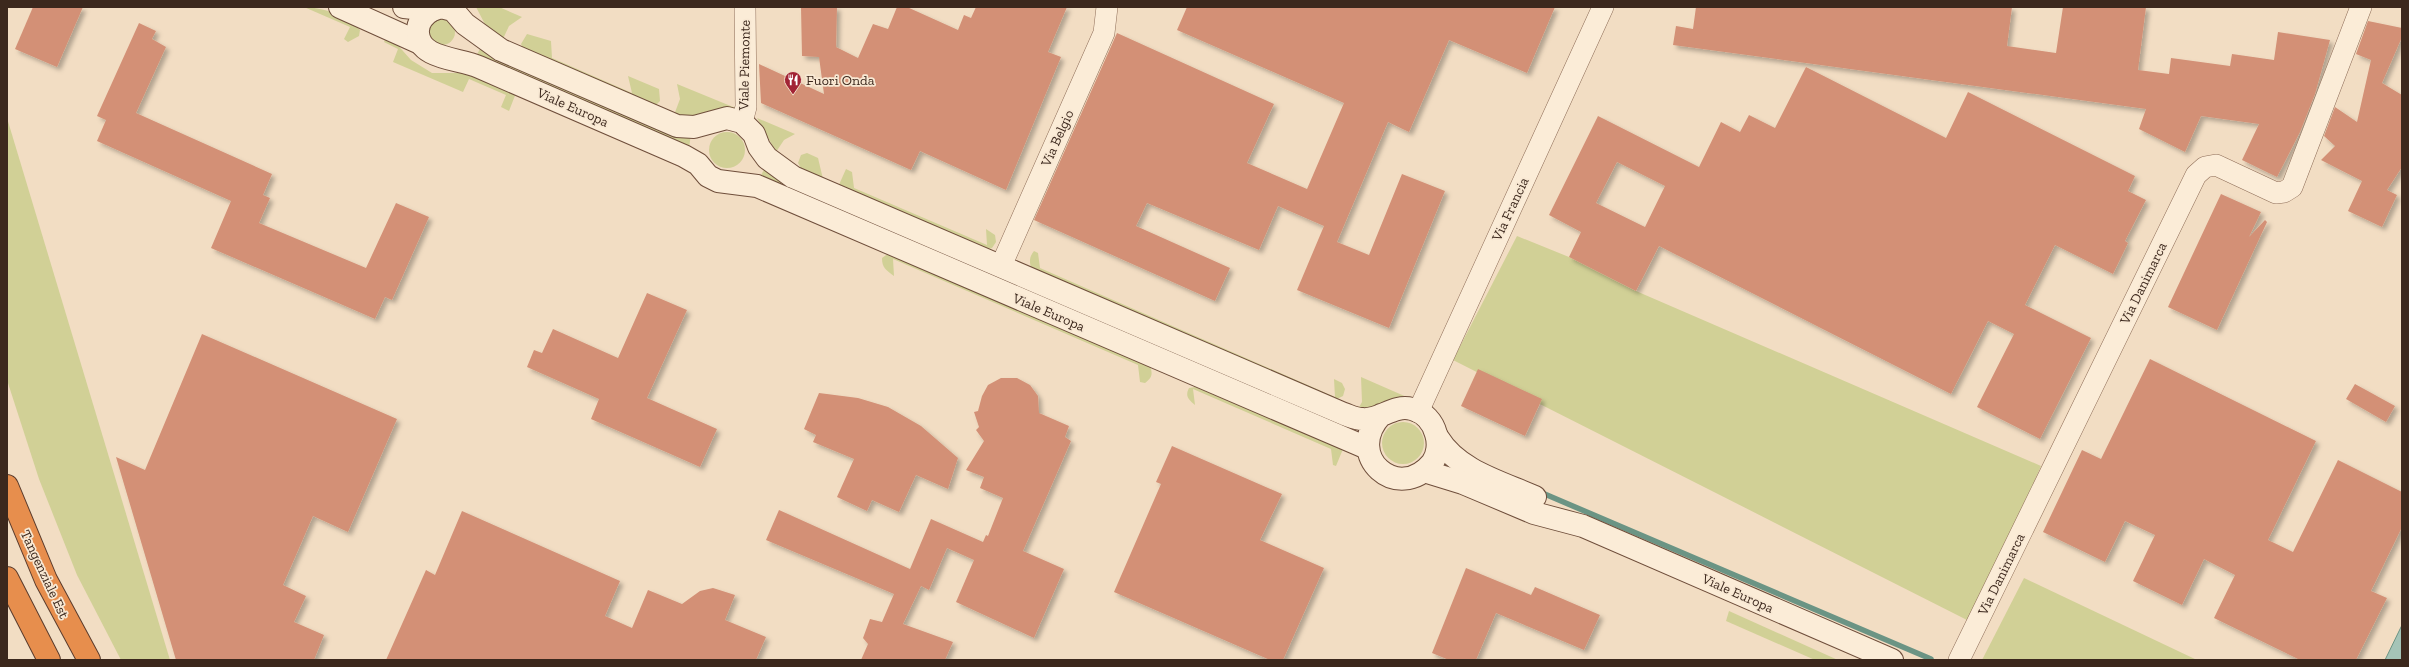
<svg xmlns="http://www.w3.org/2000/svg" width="2409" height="667" viewBox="0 0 2409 667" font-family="'Zilla Slab',serif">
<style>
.green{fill:#d1d096}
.water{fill:#a5c4b7;stroke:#6b9484}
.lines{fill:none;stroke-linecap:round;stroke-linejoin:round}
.stream{stroke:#6b9484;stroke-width:5.5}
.building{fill:#d39076;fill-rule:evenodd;filter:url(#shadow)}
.street-casing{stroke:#8e6d58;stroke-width:22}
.secondary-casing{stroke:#6f4e3b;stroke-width:24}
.highway-casing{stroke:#5b3c2d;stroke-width:24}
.street{stroke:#fbecd7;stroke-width:21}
.secondary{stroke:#fbecd7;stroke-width:22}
.highway{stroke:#e78e4d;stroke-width:22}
.labels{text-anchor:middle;stroke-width:3.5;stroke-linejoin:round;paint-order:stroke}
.street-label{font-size:14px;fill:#3c281d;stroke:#f8e8d3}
.poi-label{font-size:14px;fill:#3c281d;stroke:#f8e8d3;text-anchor:start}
</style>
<defs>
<filter id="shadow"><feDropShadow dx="3.5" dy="3.5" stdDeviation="2" flood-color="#0004"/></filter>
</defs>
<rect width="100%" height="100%" fill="#f2ddc3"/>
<!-- green -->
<g class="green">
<path d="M 304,7 C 321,7 349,16 360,30 L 359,36 L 348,42 L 344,39 L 350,27 Z"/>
<polygon points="476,7 499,7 522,17 509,26 502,41 488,30"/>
<circle cx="442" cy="32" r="13"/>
<polygon points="527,34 551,41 552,58 632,93 628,76 659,89 660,101 656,105 523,49 521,44"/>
<polygon points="386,37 395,42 411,60 432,73 466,73 516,93 509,111 501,107 506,95 469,79 463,92 393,62 398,49 384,42"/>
<polygon points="480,49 508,64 691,134 689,148 476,56"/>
<polygon points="677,84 738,109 700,119 674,115 680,99"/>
<polygon points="7,118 170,660 121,660 77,575 39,479 7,380"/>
<polygon points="757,118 795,134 784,140 776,152"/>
<circle cx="727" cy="150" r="18"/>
<polygon points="807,153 818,158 823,179 802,170 798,163 801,155"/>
<polygon points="765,168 821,199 820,203 760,177"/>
<polygon points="846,169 852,172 854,188 987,245 986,229 995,235 996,242 992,248 985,250 838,187"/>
<polygon points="1517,236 1569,257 1636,291 2041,466 1998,565 1967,620 1453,360"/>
<path d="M 1034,251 L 1038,253 L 1040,268 L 1335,397 L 1334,379 L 1342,383 L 1345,389 L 1343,396 L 1335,400 L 1032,270 C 1029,263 1029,257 1034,251 Z"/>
<path d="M 889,253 L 1150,366 C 1153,374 1152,378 1145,383 L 1140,382 L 1138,365 L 893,259 L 894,276 C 886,270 882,268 882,258 Z"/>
<polygon points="1361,377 1409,398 1357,411 1362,402"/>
<path d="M 1195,387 L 1343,449 L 1336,466 L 1333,465 L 1331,449 L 1193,389 L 1195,405 C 1188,399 1185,396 1189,388 Z"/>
<circle cx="1403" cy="443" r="21"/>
<polygon points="2024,578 2197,660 1982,660"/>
<polygon points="1729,611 1838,660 1815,660 1726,621"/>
</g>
<!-- water -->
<polygon class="water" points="2402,625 2402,660 2385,660"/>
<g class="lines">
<!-- stream -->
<polyline class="stream" points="1540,492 1931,659"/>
</g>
<!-- building -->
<g class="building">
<polygon points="33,7 83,7 57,67 15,49"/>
<polygon points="801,7 837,7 836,47 858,58 873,24 888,29 897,7 907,7 958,30 964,15 971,18 976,7 1067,7 1048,52 1061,57 1006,190 920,151 911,170 761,103 759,64 824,94 819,57 802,56"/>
<polygon points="1187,7 1555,7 1527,73 1449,40 1409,132 1388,122 1337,242 1369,255 1402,174 1445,191 1389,328 1297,290 1324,226 1278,206 1259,250 1147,203 1136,226 1230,268 1215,301 1034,220 1117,33 1274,104 1247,163 1307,189 1344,103 1177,30"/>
<polygon points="1696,7 2012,7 2007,46 2056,53 2063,7 2146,7 2138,70 2169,74 2171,58 2230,66 2232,54 2274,60 2278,32 2330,40 2315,94 2300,132 2277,177 2242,160 2259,124 2201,116 2185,152 2139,129 2146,109 1673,45 1676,26 1693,29"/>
<polygon points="2368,21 2402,28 2402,37 2382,83 2402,95 2402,167 2387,190 2397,195 2382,227 2348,211 2362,181 2321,160 2335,146 2324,136 2335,107 2357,122 2371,60 2356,54"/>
<polygon points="139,23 156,31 152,39 166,47 136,113 272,174 263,195 270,198 259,223 366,268 396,203 429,217 392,300 385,297 375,319 211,248 231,201 97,141 106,120 97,116"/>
<path d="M 1806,67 L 1946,138 L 1968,92 L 2135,176 L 2128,191 L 2146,200 L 2125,241 L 2128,243 L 2113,274 L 2055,245 L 2025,305 L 2091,338 L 2040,439 L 1977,407 L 2014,334 L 1988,321 L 1951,394 L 1659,246 L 1636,291 L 1569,257 L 1581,232 L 1549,215 L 1598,116 L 1699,167 L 1721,122 L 1740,132 L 1749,115 L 1775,128 ZM 1617,162 L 1665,186 L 1645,227 L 1596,203 Z"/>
<polygon points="2221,194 2261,212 2249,237 2265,220 2267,222 2217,330 2168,307"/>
<polygon points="647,293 687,310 647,398 717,429 700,467 591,419 599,399 527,367 534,350 542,353 553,329 618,358"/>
<polygon points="202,334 397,419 348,532 313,516 283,585 306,596 294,622 324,635 314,660 176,660 116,457 145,470"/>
<polygon points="2150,359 2316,441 2268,540 2293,552 2338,460 2402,492 2402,527 2371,591 2387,598 2356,660 2300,660 2214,618 2235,575 2204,559 2182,605 2133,581 2155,535 2125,521 2105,562 2043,532 2082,450 2101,459"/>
<polygon points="1478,369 1542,399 1525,436 1461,406"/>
<polygon points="1001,378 1017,378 1030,385 1038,396 1039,413 1069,426 1065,437 1071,441 1023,551 1064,569 1034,638 956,602 974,560 947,548 929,590 921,586 903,624 953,642 945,660 861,660 868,644 863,638 870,619 882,622 894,594 766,540 779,510 910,569 931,519 983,542 986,535 988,536 1003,498 980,488 984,477 966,470 984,441 976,430 979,427 974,412 978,411 982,396 988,385"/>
<polygon points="2355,384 2395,406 2386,422 2346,399"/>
<polygon points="819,393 858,398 888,407 921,426 958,458 948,489 916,475 899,512 872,500 867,511 837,497 854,459 813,442 816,435 804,429"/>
<polygon points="1172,446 1282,494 1260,540 1324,568 1283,660 1270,660 1114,592 1161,484 1156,482"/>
<polygon points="462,511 620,581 605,616 632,628 648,590 682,604 700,591 713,588 735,595 725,620 766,637 756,660 386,660 426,570 435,575"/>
<polygon points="1466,568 1531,595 1535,587 1600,615 1584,650 1496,613 1476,660 1449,660 1432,653"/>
</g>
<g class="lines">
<defs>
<g id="street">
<polyline points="742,122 746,107 745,7"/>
<polyline points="1001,266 1104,33 1107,7"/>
<polyline points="1418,412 1603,7"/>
<polyline points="1959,660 2196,175 2205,167 2216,165 2276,193 2284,192 2292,187 2361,7"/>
</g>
<g id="secondary">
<polyline points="340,7 420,43"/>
<path d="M 404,7 L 432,10 L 441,7 L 453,10 L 465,24 L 501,50 L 677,126 L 694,127 L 727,118 L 742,122 L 754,134 L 759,147 L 767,158 L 793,177 L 1344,414 C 1350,416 1356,419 1362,419 C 1380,421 1393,404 1412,409 C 1424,412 1433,422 1436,434 C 1439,443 1438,455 1432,463 C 1398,504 1343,456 1381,415"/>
<path d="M 432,10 C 424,15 417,22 418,33 C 419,59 458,58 479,67 L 684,156 L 698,164 L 708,176 L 718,181 L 757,186 L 1367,448"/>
<path d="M 1438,438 C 1458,471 1501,482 1535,497"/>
<polyline points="1424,471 1463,483 1534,513 1583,526 1892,660"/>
</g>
<g id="highway">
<polyline points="7,486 46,580 89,660"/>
<polyline points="7,578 49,660"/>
</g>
</defs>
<!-- street casing -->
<use href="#street" class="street-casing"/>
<!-- secondary casing -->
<use href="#secondary" class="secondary-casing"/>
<!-- highway casing -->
<use href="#highway" class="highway-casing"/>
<!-- street -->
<use href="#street" class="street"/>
<!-- secondary -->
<use href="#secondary" class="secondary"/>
<!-- highway -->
<use href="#highway" class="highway"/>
</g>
<!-- icons -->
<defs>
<symbol id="restaurant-pin" viewBox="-11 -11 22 30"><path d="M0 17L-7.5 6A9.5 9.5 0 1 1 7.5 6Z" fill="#a22335" stroke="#f8e8d3"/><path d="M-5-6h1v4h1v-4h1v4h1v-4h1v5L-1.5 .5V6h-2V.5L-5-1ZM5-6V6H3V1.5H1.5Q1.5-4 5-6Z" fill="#fff"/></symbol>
</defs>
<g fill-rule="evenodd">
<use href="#restaurant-pin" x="783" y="70" width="20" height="27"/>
</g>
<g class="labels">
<!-- street labels -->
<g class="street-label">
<text transform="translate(744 65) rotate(-89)" y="5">Viale Piemonte</text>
<text transform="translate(573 107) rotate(24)" y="5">Viale Europa</text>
<text transform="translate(1057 138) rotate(-66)" y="5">Via Belgio</text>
<text transform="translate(1510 209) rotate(-65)" y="5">Via Francia</text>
<text transform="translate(2143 283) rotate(-64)" y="5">Via Danimarca</text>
<text transform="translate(1049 312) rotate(23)" y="5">Viale Europa</text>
<text transform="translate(45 574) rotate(65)" y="5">Tangenziale Est</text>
<text transform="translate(2001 574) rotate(-64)" y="5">Via Danimarca</text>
<text transform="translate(1738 593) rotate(24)" y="5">Viale Europa</text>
</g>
<!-- poi labels -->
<g class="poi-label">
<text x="806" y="85">Fuori Onda</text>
</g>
</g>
<!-- border -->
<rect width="2409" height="667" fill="none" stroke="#3c281d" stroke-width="16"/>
</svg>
